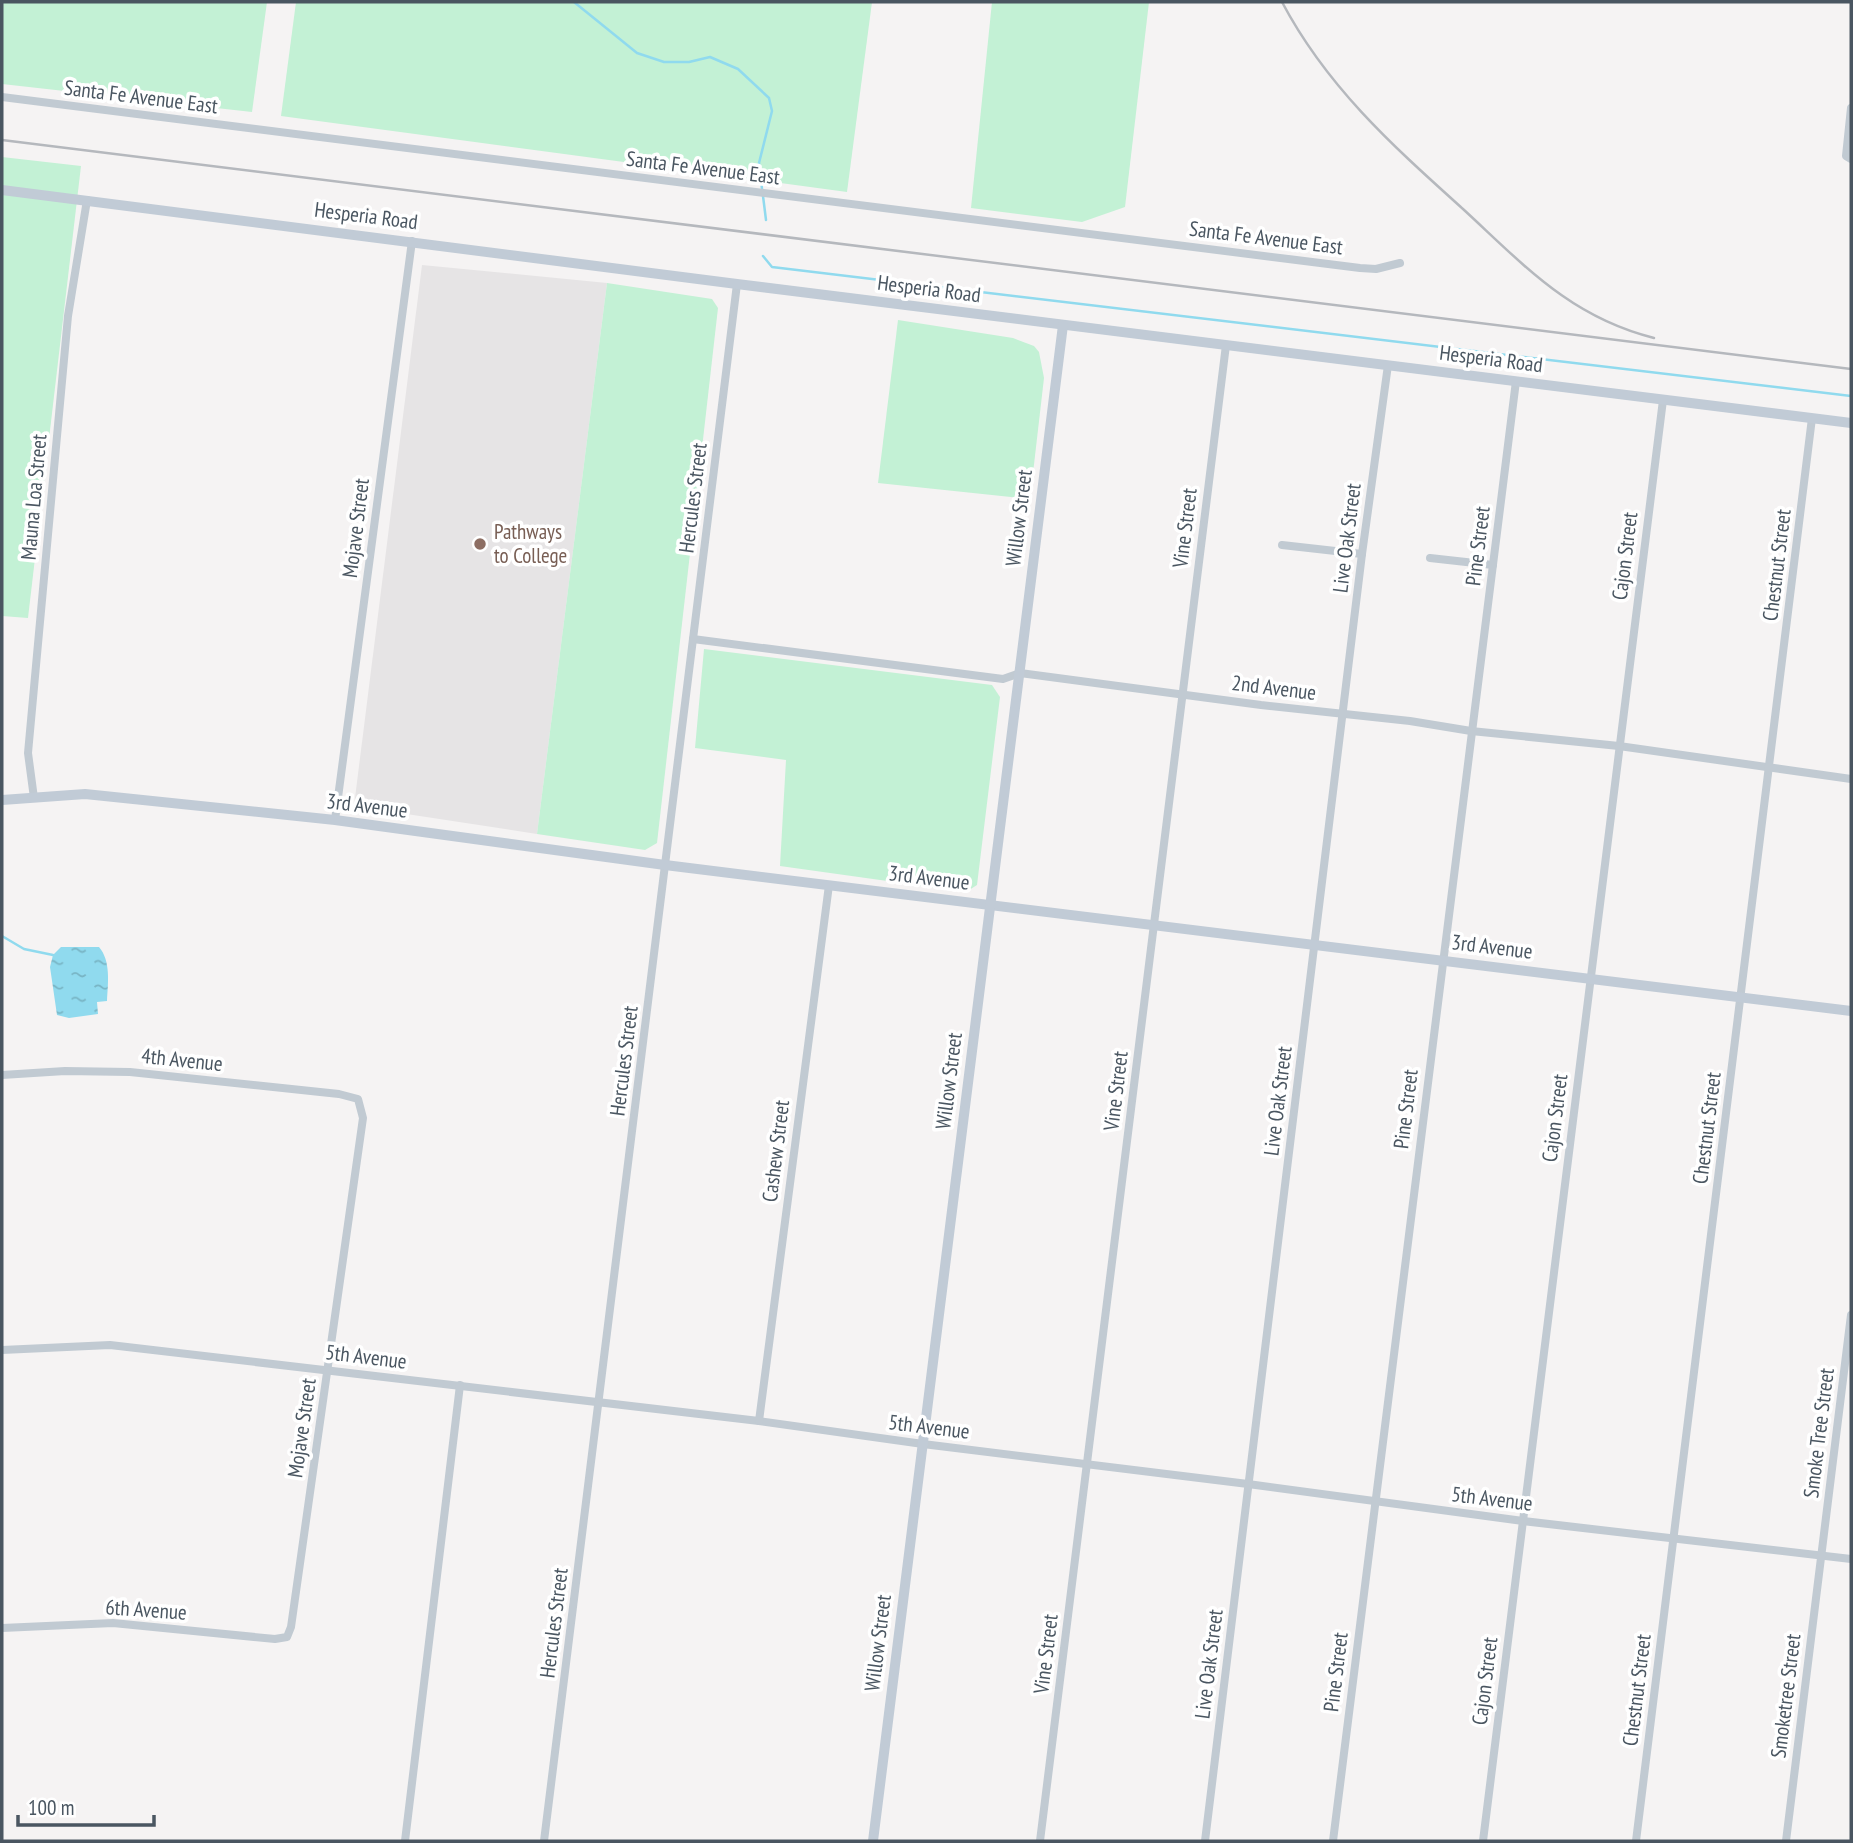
<svg xmlns="http://www.w3.org/2000/svg" width="1853" height="1843" viewBox="0 0 1853 1843" font-family="'PT Sans Narrow',sans-serif">
<style>
.education{fill:#e6e4e5}
.grass{fill:#c3f1d5}
.water{fill:url(#water-ripples)}
.lines{fill:none;stroke-linecap:round;stroke-linejoin:round}
.stream{stroke:#90daee;stroke-width:2.5}
.street{stroke:#c1cad2;stroke-width:8}
.secondary{stroke:#c1cbd6;stroke-width:10}
.rail{stroke:#b5b8bd;stroke-width:2.5}
.education-dot{fill:#8d6e63;stroke:#fff;stroke-width:2.5}
.labels{text-anchor:middle;stroke-width:7;stroke-linejoin:round;paint-order:stroke}
.street-label{font-size:21px;fill:#4a5661;stroke:#fff}
.education-label{font-size:21px;fill:#785e54;stroke:#fff;text-anchor:start}
</style>
<defs>
<pattern id="water-ripples" width="26" height="14" patternUnits="userSpaceOnUse" patternTransform="scale(1.75)"><rect width="26" height="14" fill="#90daee"/><path d="M2 4q2-2 4 0t4 0M15 11q2-2 4 0t4 0" fill="none" stroke="#78b4c4"/></pattern>
</defs>
<rect width="100%" height="100%" fill="#f5f3f3"/>
<!-- education -->
<polygon class="education" points="422,265 607,283 537,834 354,806"/>
<!-- grass -->
<g class="grass">
<polygon points="2,2 267,2 252,112 2,84"/>
<polygon points="296,2 872,2 847,192 281,116"/>
<polygon points="992,2 1149,2 1125,207 1082,222 971,208"/>
<polygon points="2,157 81,166 28,618 2,616"/>
<polygon points="607,283 712,299 718,308 657,843 645,850 537,834"/>
<polygon points="898,320 1013,338 1034,346 1039,352 1044,378 1030,499 878,483"/>
<polygon points="704,649 992,685 1000,697 977,885 966,892 780,866 786,760 695,748"/>
</g>
<!-- water -->
<path class="water" d="M 61,947 L 99,947 C 111,961 108,983 107,1001 L 97,1002 L 98,1014 L 69,1018 L 57,1015 L 50,967 L 53,955 Z"/>
<g class="lines">
<!-- stream -->
<g class="stream">
<polyline points="574,2 637,53 664,62 689,62 710,57 738,69 769,98 772,111 759,163 762,189"/>
<polyline points="763,196 766,220"/>
<polyline points="763,256 772,267 1851,396"/>
<polyline points="2,936 24,949 53,955"/>
</g>
<!-- street -->
<g class="street">
<polyline points="2,97 1360,268 1376,269 1400,263"/>
<polyline points="1851,108 1846,156 1851,159"/>
<polyline points="1282,545 1362,554"/>
<polyline points="1430,558 1493,565"/>
<polyline points="693,639 1003,679 1020,673 1261,705 1410,721 1471,731 1619,746 1851,779"/>
<polyline points="34,798 28,753 68,316 87,200"/>
<polyline points="335,820 412,241"/>
<polyline points="2,1075 65,1071 130,1072 339,1094 358,1099 363,1118 291,1627 287,1637 275,1639 113,1623 2,1628"/>
<polyline points="2,1350 110,1345 759,1421 923,1444 1248,1484 1523,1521 1851,1559"/>
<polyline points="759,1421 829,885"/>
<polyline points="405,1841 460,1385"/>
<polyline points="544,1841 737,284"/>
<polyline points="1040,1841 1226,345"/>
<polyline points="1205,1841 1362,554 1388,365"/>
<polyline points="1333,1841 1516,381"/>
<polyline points="1483,1841 1663,400"/>
<polyline points="1636,1841 1812,418"/>
<polyline points="1786,1841 1851,1315"/>
</g>
<!-- secondary -->
<g class="secondary">
<polyline points="2,190 737,284 1851,423"/>
<polyline points="2,800 85,794 335,820 665,865 1851,1011"/>
<polyline points="873,1841 1063,325"/>
</g>
<!-- rail -->
<g class="rail">
<path d="M 1282,2 C 1327,87 1392,145 1463,209 C 1524,265 1570,317 1654,338"/>
<polyline points="2,140 1851,369"/>
</g>
</g>
<!-- markers -->
<circle class="education-dot" cx="480" cy="544" r="7"/>
<g class="labels">
<!-- street labels -->
<g class="street-label">
<text transform="translate(141 97) rotate(7)" y="7">Santa Fe Avenue East</text>
<text transform="translate(703 168) rotate(7)" y="7">Santa Fe Avenue East</text>
<text transform="translate(366 216) rotate(7)" y="7">Hesperia Road</text>
<text transform="translate(1266 238) rotate(7)" y="7">Santa Fe Avenue East</text>
<text transform="translate(929 289) rotate(7)" y="7">Hesperia Road</text>
<text transform="translate(1491 359) rotate(7)" y="7">Hesperia Road</text>
<text transform="translate(34 497) rotate(-85)" y="7">Mauna Loa Street</text>
<text transform="translate(693 498) rotate(-83)" y="7">Hercules Street</text>
<text transform="translate(1019 518) rotate(-83)" y="7">Willow Street</text>
<text transform="translate(356 528) rotate(-83)" y="7">Mojave Street</text>
<text transform="translate(1185 528) rotate(-83)" y="7">Vine Street</text>
<text transform="translate(1347 538) rotate(-83)" y="7">Live Oak Street</text>
<text transform="translate(1478 546) rotate(-83)" y="7">Pine Street</text>
<text transform="translate(1625 556) rotate(-83)" y="7">Cajon Street</text>
<text transform="translate(1777 565) rotate(-83)" y="7">Chestnut Street</text>
<text transform="translate(1274 688) rotate(7)" y="7">2nd Avenue</text>
<text transform="translate(367 806) rotate(7)" y="7">3rd Avenue</text>
<text transform="translate(929 878) rotate(7)" y="7">3rd Avenue</text>
<text transform="translate(1492 947) rotate(7)" y="7">3rd Avenue</text>
<text transform="translate(182 1060) rotate(6)" y="7">4th Avenue</text>
<text transform="translate(624 1061) rotate(-83)" y="7">Hercules Street</text>
<text transform="translate(949 1081) rotate(-83)" y="7">Willow Street</text>
<text transform="translate(1116 1091) rotate(-83)" y="7">Vine Street</text>
<text transform="translate(1278 1101) rotate(-83)" y="7">Live Oak Street</text>
<text transform="translate(1406 1109) rotate(-83)" y="7">Pine Street</text>
<text transform="translate(1555 1118) rotate(-83)" y="7">Cajon Street</text>
<text transform="translate(1707 1128) rotate(-83)" y="7">Chestnut Street</text>
<text transform="translate(776 1151) rotate(-83)" y="7">Cashew Street</text>
<text transform="translate(366 1357) rotate(7)" y="7">5th Avenue</text>
<text transform="translate(929 1427) rotate(7)" y="7">5th Avenue</text>
<text transform="translate(302 1428) rotate(-82)" y="7">Mojave Street</text>
<text transform="translate(1819 1433) rotate(-83)" y="7">Smoke Tree Street</text>
<text transform="translate(1492 1499) rotate(7)" y="7">5th Avenue</text>
<text transform="translate(146 1610) rotate(4)" y="7">6th Avenue</text>
<text transform="translate(554 1623) rotate(-83)" y="7">Hercules Street</text>
<text transform="translate(878 1643) rotate(-83)" y="7">Willow Street</text>
<text transform="translate(1046 1654) rotate(-83)" y="7">Vine Street</text>
<text transform="translate(1209 1664) rotate(-83)" y="7">Live Oak Street</text>
<text transform="translate(1336 1672) rotate(-83)" y="7">Pine Street</text>
<text transform="translate(1485 1681) rotate(-83)" y="7">Cajon Street</text>
<text transform="translate(1637 1690) rotate(-83)" y="7">Chestnut Street</text>
<text transform="translate(1786 1696) rotate(-83)" y="7">Smoketree Street</text>
</g>
<!-- education labels -->
<g class="education-label">
<text x="494" y="539">Pathways<tspan x="494" dy="24">to College</tspan></text>
</g>
</g>
<!-- border -->
<rect width="1853" height="1843" fill="none" stroke="#4a5661" stroke-width="7"/>
<!-- scale -->
<path d="M18 1815v10h136v-10" fill="none" stroke="#4a5661" stroke-width="3.5"/>
<text x="28" y="1815" font-size="21" fill="#4a5661" stroke="#ffffff" stroke-width="5" paint-order="stroke">100 m</text>
</svg>
